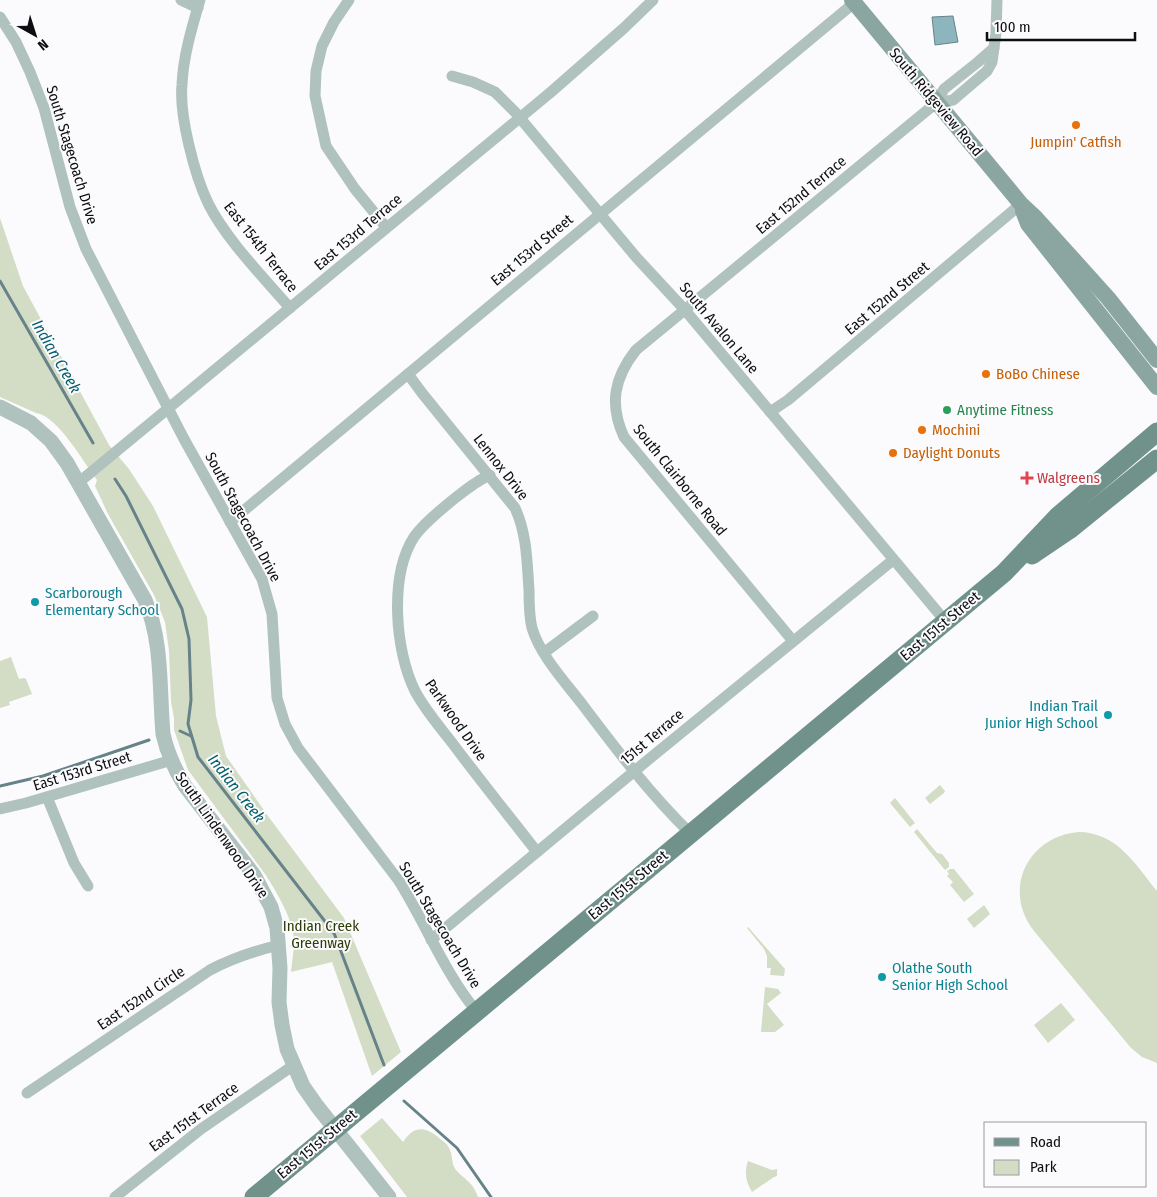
<svg xmlns="http://www.w3.org/2000/svg" width="1157" height="1197" viewBox="0 0 1157 1197" font-family="'Fira Sans Condensed',sans-serif">
<style>
.green{fill:#d3ddc5}
.water{fill:#8cb5be;stroke:#66838a}
.lines{fill:none;stroke-linecap:round;stroke-linejoin:round}
.stream{stroke:#66838a;stroke-width:3}
.minor{stroke:#b0c2be;stroke-width:11}
.tertiary{stroke:#b0c2be;stroke-width:15}
.secondary{stroke:#8ba6a0;stroke-width:16}
.primary{stroke:#70928a;stroke-width:19}
.food-dot{fill:#e8710a;stroke:#fbfbfd;stroke-width:2}
.leisure-dot{fill:#2e9e5b;stroke:#fbfbfd;stroke-width:2}
.health-dot{fill:#e0444e;stroke:#fbfbfd;stroke-width:2}
.culture-dot{fill:#0f9aa8;stroke:#fbfbfd;stroke-width:2}
.labels{text-anchor:middle;stroke-width:4;stroke-linejoin:round;paint-order:stroke}
.street-label{font-size:15px;fill:#0d0e11;stroke:#fbfbfd}
.food-label{font-size:15px;fill:#c56008;stroke:#fbfbfd;text-anchor:start}
.leisure-label{font-size:15px;fill:#27864d;stroke:#fbfbfd;text-anchor:start}
.health-label{font-size:15px;fill:#be3a42;stroke:#fbfbfd;text-anchor:start}
.culture-label{font-size:15px;fill:#0d838f;stroke:#fbfbfd;text-anchor:start}
.park-label{font-size:15px;fill:#2d3d08;stroke:#fbfbfd}
.water-label{font-size:16px;font-style:italic;fill:#045e6c;stroke:#fbfbfd}
</style>
<rect width="100%" height="100%" fill="#fbfbfd"/>
<!-- green -->
<g class="green">
<path d="M 0,218 L 23,286 L 109,445 L 129,469 L 153,506 L 207,617 L 216,716 L 226,756 L 268,816 L 344,918 L 401,1052 L 372,1076 L 332,962 L 291,972 C 292,961 294,950 294,940 C 292,917 277,893 265,874 L 188,770 L 174,730 L 174,718 L 171,702 L 169,651 L 165,622 L 154,595 L 108,514 L 95,486 L 97,480 C 84,463 57,415 36,413 L 0,397 Z"/>
<polygon points="11,657 19,679 24,678 26,679 32,694 9,702 10,705 0,708 0,661"/>
<polygon points="940,785 945,791 944,793 930,804 925,798"/>
<polygon points="895,798 915,823 910,827 890,803"/>
<polygon points="917,829 937,853 942,854 949,863 949,867 945,870 914,832"/>
<path d="M 1078,832 C 1117,832 1135,864 1157,891 L 1157,1063 L 1142,1057 L 1131,1048 L 1034,931 C 1002,890 1027,837 1078,832 Z"/>
<polygon points="950,869 954,869 974,894 964,902 950,885 953,882 947,876 949,874 947,871"/>
<polygon points="984,905 990,914 974,928 967,919"/>
<polygon points="748,927 785,969 784,976 770,975 771,968 767,968 767,956 764,949 747,928"/>
<polygon points="765,987 778,989 781,993 767,1004 784,1025 775,1032 761,1032"/>
<polygon points="1061,1003 1075,1020 1048,1043 1034,1025"/>
<path d="M 382,1118 L 403,1142 C 413,1127 423,1125 438,1137 C 441,1140 447,1143 449,1148 C 453,1154 451,1164 456,1170 C 466,1181 473,1182 478,1197 L 407,1197 L 360,1136 Z"/>
<path d="M 748,1161 L 772,1170 L 777,1169 L 777,1176 L 774,1177 L 752,1192 C 746,1182 744,1173 748,1161 Z"/>
</g>
<!-- water -->
<polygon class="water" points="953,16 958,42 935,45 932,17"/>
<g class="lines">
<!-- stream -->
<g class="stream">
<polyline points="0,281 93,443"/>
<polyline points="115,479 126,496 182,609 189,639 191,700 188,724 198,757 334,933 384,1065"/>
<polyline points="180,731 191,736"/>
<polyline points="0,786 43,776 149,740"/>
<polyline points="404,1101 457,1148 491,1197"/>
</g>
<!-- minor -->
<g class="minor">
<polyline points="181,0 198,8"/>
<path d="M 200,0 C 192,27 183,57 182,85 C 179,116 195,176 208,203 C 225,238 264,278 290,308"/>
<polyline points="349,0 334,22 322,46 316,71 315,96 326,146 355,189 386,227"/>
<path d="M 0,17 L 16,42 L 30,72 L 44,108 L 70,207 L 86,249 L 184,439 L 262,579 L 272,614 L 277,698 L 285,724 L 298,748 L 399,881 C 426,924 444,972 477,1012"/>
<polyline points="452,76 473,82 495,92 515,112 636,257 685,310 946,622"/>
<polyline points="936,103 953,100 987,71 992,62 996,33 997,0"/>
<path d="M 408,374 L 422,393 L 515,508 C 527,534 527,562 529,590 C 529,603 529,616 532,628 C 540,655 565,682 582,704 C 616,749 650,794 690,833"/>
<polyline points="770,412 788,400 1021,204"/>
<path d="M 490,475 C 474,482 463,492 449,503 C 437,513 423,524 414,537 C 389,576 395,651 415,691 C 425,710 440,727 453,744 C 480,780 509,816 537,852"/>
<polyline points="78,483 551,92 624,28 653,0"/>
<polyline points="230,522 854,3"/>
<path d="M 793,641 L 624,437 C 609,404 614,378 636,350 L 936,103 L 944,89 L 978,62 L 994,48"/>
<polyline points="545,652 593,616"/>
<polyline points="47,797 74,863 88,886"/>
<polyline points="0,809 26,803 172,760"/>
<polyline points="431,940 643,764 893,560"/>
<path d="M 27,1093 L 210,970 C 233,958 254,951 279,945"/>
<polyline points="115,1197 201,1129 294,1065"/>
</g>
<!-- tertiary -->
<path class="tertiary" d="M 0,407 L 31,423 L 51,441 L 67,463 L 145,600 C 163,642 159,689 163,734 C 167,752 175,770 185,786 L 254,875 L 271,907 L 277,928 L 280,968 L 279,1002 L 282,1025 L 287,1049 L 303,1086 L 317,1106 L 389,1197"/>
<!-- secondary -->
<g class="secondary">
<polyline points="852,0 1021,204 1035,217 1108,298 1157,360"/>
<polyline points="1023,211 1028,224 1157,387"/>
</g>
<!-- primary -->
<g class="primary">
<polyline points="1032,555 1069,530 1157,459"/>
<polyline points="254,1197 1004,573 1058,516 1157,432"/>
</g>
</g>
<!-- markers -->
<g class="food-dot">
<circle cx="1076" cy="125" r="5"/>
<circle cx="986" cy="374" r="5"/>
<circle cx="922" cy="430" r="5"/>
<circle cx="893" cy="453" r="5"/>
</g>
<circle class="leisure-dot" cx="947" cy="410" r="5"/>
<path class="health-dot" d="M1024.5 470.5h5v5h5v5h-5v5h-5v-5h-5v-5h5z"/>
<g class="culture-dot">
<circle cx="35" cy="602" r="5"/>
<circle cx="1108" cy="715" r="5"/>
<circle cx="882" cy="977" r="5"/>
</g>
<g class="labels">
<!-- street labels -->
<g class="street-label">
<text transform="translate(936 102) rotate(50)" y="5">South Ridgeview Road</text>
<text transform="translate(72 155) rotate(73)" y="5">South Stagecoach Drive</text>
<text transform="translate(801 195) rotate(-40)" y="5">East 152nd Terrace</text>
<text transform="translate(358 232) rotate(-40)" y="5">East 153rd Terrace</text>
<text transform="translate(261 247) rotate(52)" y="5">East 154th Terrace</text>
<text transform="translate(532 250) rotate(-40)" y="5">East 153rd Street</text>
<text transform="translate(887 298) rotate(-40)" y="5">East 152nd Street</text>
<text transform="translate(719 328) rotate(50)" y="5">South Avalon Lane</text>
<text transform="translate(501 467) rotate(52)" y="5">Lennox Drive</text>
<text transform="translate(680 480) rotate(51)" y="5">South Clairborne Road</text>
<text transform="translate(243 517) rotate(62)" y="5">South Stagecoach Drive</text>
<text transform="translate(940 626) rotate(-40)" y="5">East 151st Street</text>
<text transform="translate(456 720) rotate(55)" y="5">Parkwood Drive</text>
<text transform="translate(652 737) rotate(-40)" y="5">151st Terrace</text>
<text transform="translate(82 771) rotate(-17)" y="5">East 153rd Street</text>
<text transform="translate(222 835) rotate(55)" y="5">South Lindenwood Drive</text>
<text transform="translate(628 885) rotate(-40)" y="5">East 151st Street</text>
<text transform="translate(440 925) rotate(59)" y="5">South Stagecoach Drive</text>
<text transform="translate(141 998) rotate(-34)" y="5">East 152nd Circle</text>
<text transform="translate(194 1117) rotate(-36)" y="5">East 151st Terrace</text>
<text transform="translate(317 1144) rotate(-40)" y="5">East 151st Street</text>
</g>
<!-- food labels -->
<g class="food-label">
<text x="1076" y="147" text-anchor="middle">Jumpin' Catfish</text>
<text x="996" y="379">BoBo Chinese</text>
<text x="932" y="435">Mochini</text>
<text x="903" y="458">Daylight Donuts</text>
</g>
<!-- leisure labels -->
<g class="leisure-label">
<text x="957" y="415">Anytime Fitness</text>
</g>
<!-- health labels -->
<g class="health-label">
<text x="1037" y="483">Walgreens</text>
</g>
<!-- culture labels -->
<g class="culture-label">
<text x="45" y="598">Scarborough<tspan x="45" dy="17">Elementary School</tspan></text>
<text x="1098" y="711" text-anchor="end">Indian Trail<tspan x="1098" dy="17">Junior High School</tspan></text>
<text x="892" y="973">Olathe South<tspan x="892" dy="17">Senior High School</tspan></text>
</g>
<!-- park labels -->
<g class="park-label">
<text x="321" y="931">Indian Creek<tspan x="321" dy="17">Greenway</tspan></text>
</g>
<!-- water labels -->
<g class="water-label">
<text transform="translate(57 356) rotate(60)" y="6">Indian Creek</text>
<text transform="translate(237 788) rotate(52)" y="6">Indian Creek</text>
</g>
</g>
<!-- legend -->
<rect x="984" y="1122" width="162" height="65" fill="#fbfbfd" stroke="#9c9c9f"/>
<rect x="994" y="1138" width="25" height="8" fill="#70928a" stroke="#9c9c9f"/>
<text x="1030" y="1147" font-size="15" fill="#0d0e11">Road</text>
<rect x="994" y="1160" width="25" height="15" fill="#d3ddc5" stroke="#9c9c9f"/>
<text x="1030" y="1172" font-size="15" fill="#0d0e11">Park</text>
<!-- north arrow -->
<g transform="translate(35 35) rotate(141)" stroke="#fbfbfd" stroke-width="4" paint-order="stroke">
<path d="M0-4L9 19L0 12L-9 19Z" fill="#0d0e11"/>
<text y="-8" font-size="14" font-weight="bold" text-anchor="middle" fill="#0d0e11">N</text>
</g>
<!-- scale -->
<path d="M987 32v8h148v-8" fill="none" stroke="#0d0e11" stroke-width="2.5"/>
<text x="994" y="32" font-size="15" fill="#0d0e11" stroke="#fbfbfd" stroke-width="4" paint-order="stroke">100 m</text>
</svg>
